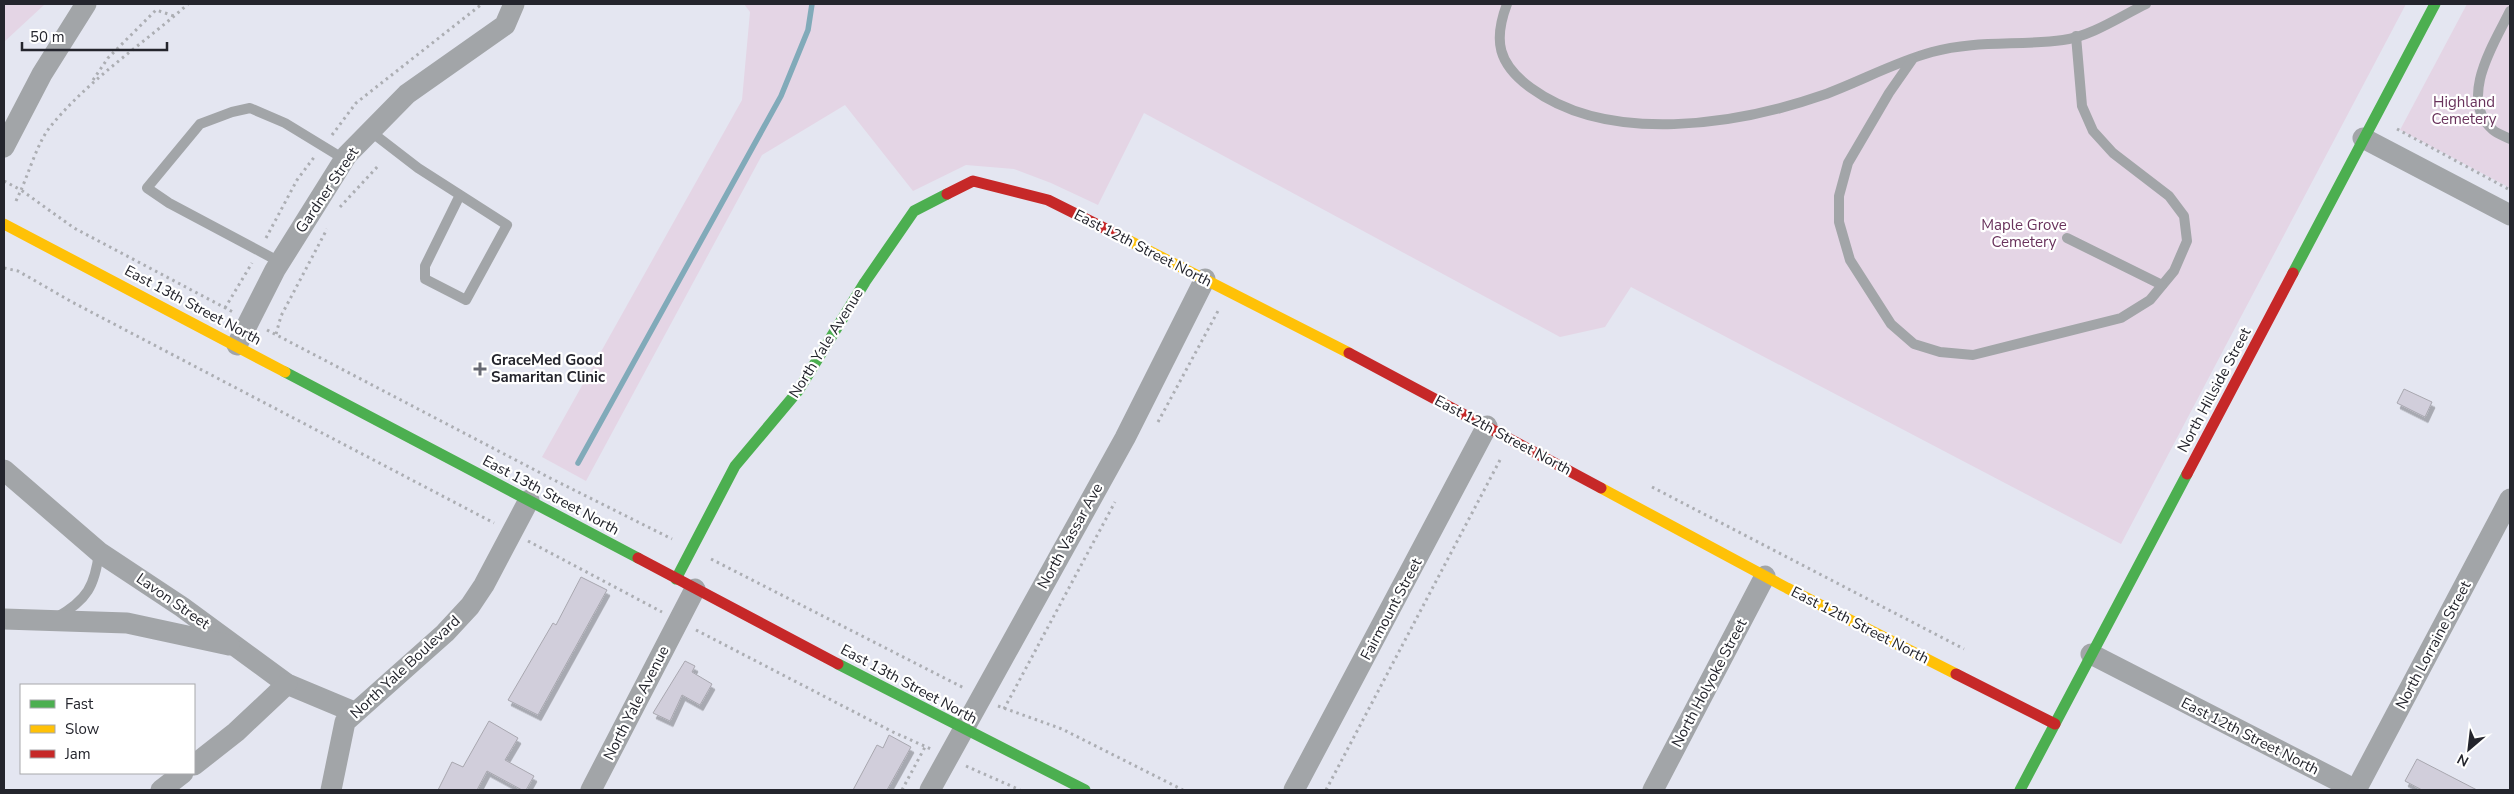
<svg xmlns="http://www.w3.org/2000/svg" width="2514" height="794" viewBox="0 0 2514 794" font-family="'Nunito Sans',sans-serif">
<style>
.green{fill:#e4d5e5}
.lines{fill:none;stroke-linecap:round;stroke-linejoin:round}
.stream{stroke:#81aab9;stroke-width:5.5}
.building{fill:#d1cedb;stroke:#a8a7af;filter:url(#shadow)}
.path{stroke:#acaeb3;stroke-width:3;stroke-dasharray:2.5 4;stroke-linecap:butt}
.lane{stroke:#a2a5a8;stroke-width:10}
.street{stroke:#a2a5a8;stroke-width:21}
.fast{stroke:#4caf50;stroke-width:11}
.slow{stroke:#ffc107;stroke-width:11}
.jam{stroke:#c62828;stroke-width:11}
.poi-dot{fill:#676972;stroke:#fff;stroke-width:2}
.labels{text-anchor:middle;stroke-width:4.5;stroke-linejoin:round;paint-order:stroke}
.park-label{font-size:15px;fill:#68325b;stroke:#fff}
.street-label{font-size:15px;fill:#24252d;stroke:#fff}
.poi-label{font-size:15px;font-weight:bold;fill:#24252d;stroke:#fff;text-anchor:start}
</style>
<defs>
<filter id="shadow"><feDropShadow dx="3" dy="5.5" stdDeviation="0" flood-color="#0004"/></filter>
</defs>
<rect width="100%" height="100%" fill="#e4e6f1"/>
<!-- green -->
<g class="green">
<polygon points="4,4 45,4 4,42"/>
<polygon points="744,4 2406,4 2121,544 1631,287 1605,327 1560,337 1144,113 1098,205 1051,183 1014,169 966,165 913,191 845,105 762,155 586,481 542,457 742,100 750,12"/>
<polygon points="2467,4 2510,4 2510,188 2400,130"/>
</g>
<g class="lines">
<!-- stream -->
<polyline class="stream" points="578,463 781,96 808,30 812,4"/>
</g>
<!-- building -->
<g class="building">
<polygon points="2404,389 2432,402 2425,417 2397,403"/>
<polygon points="581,577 607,590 538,715 508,700 553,623 556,625"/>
<polygon points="685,661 695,666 692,672 712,684 700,705 682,695 670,721 653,713"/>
<polygon points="489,721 518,738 505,760 534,776 526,790 522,790 487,771 477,790 438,790 452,762 463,767"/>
<polygon points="889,735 911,747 887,790 853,790 877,745 883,748"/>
<polygon points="2417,759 2477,790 2422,790 2405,781"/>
</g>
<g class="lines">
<!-- path -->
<g class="path">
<polyline points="93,80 108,58 156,10 174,16"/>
<polyline points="2397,129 2510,190"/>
<polyline points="332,135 356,103 482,4"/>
<path d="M 4,181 L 21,190 C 29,172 38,142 50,127 C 89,79 142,45 188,4"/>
<polyline points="16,201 21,190 74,228 233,312"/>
<polyline points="340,207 379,165"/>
<polyline points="266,238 297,180 315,156"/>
<polyline points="4,268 18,271 72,302 494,523"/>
<polyline points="225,308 252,263"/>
<polyline points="267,330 552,479 672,539"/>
<polyline points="276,334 281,316 327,229"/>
<polyline points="1158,422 1218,311"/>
<polyline points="1652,487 1964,649"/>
<polyline points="528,541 662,612"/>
<polyline points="711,559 964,688"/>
<polyline points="696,630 893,732 931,749"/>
<polyline points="998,706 1062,729 1183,790"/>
<polyline points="1004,709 1115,502"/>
<polyline points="966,766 1020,790"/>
<polyline points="902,790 925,747"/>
<polyline points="1326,790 1500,460"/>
</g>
<!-- lane -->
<g class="lane">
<path d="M 1507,4 C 1493,41 1498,64 1531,88 C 1609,145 1737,125 1823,95 C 1859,82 1895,62 1932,52 C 1976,40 2019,46 2063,40 C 2092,36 2121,16 2146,4"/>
<path d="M 2510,11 C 2495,42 2457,99 2493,130 C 2497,134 2505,136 2510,139"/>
<polyline points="1912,60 1889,93 1848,163 1839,196 1839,222 1850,260 1891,324 1914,344 1940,352 1973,355 2121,318 2150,300 2174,271 2187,241 2184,216 2169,196 2113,153 2093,131 2082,106 2076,36"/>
<polyline points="370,131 418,168 507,225 466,300 425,279 425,266 460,195"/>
<polyline points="2067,238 2162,285"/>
<polyline points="280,262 169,203 147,188 200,124 232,112 250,108 285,123 344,159"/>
<path d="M 57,617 C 87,600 95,586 99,552"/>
</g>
<!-- street -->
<g class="street">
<polyline points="2363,138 2510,215"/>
<polyline points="4,147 42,74 86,4"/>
<polyline points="237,345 275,270 347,155 407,94 505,25 514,4"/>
<polyline points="4,470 99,552 182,607 287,684 354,712"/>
<polyline points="4,619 127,623 229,645"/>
<polyline points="2091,654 2356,790"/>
<polyline points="194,765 236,732 287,684"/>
<polyline points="161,790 183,773"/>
<polyline points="331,790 345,722 445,633 470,606 484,585 529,500"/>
<polyline points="591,790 695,589"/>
<polyline points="930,790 1125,438 1205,279"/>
<polyline points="1294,790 1487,426"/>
<polyline points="1653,790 1765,576"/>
<polyline points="2356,790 2510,499"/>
</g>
<!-- fast -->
<g class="fast">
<polyline points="2293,273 2435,4"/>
<polyline points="285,372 638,558"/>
<polyline points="676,579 735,466 798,391 865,282 914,211 947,194"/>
<polyline points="838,664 1085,790"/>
<polyline points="2020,790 2187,474"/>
</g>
<!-- slow -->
<g class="slow">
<polyline points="4,224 285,372"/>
<polyline points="1116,234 1349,353"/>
<polyline points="1601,488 1787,588 1956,674"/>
</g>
<!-- jam -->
<g class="jam">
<polyline points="947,194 973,181 1048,200 1116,234"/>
<polyline points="1349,353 1601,488"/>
<polyline points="2187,474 2293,273"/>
<polyline points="638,558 838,664"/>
<polyline points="1956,674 2055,724"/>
</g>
</g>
<!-- markers -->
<path class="poi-dot" d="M477.5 361.5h5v5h5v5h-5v5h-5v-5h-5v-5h5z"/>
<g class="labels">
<!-- park labels -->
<g class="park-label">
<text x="2464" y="107">Highland<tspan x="2464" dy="17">Cemetery</tspan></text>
<text x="2024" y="230">Maple Grove<tspan x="2024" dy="17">Cemetery</tspan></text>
</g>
<!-- street labels -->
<g class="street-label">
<text transform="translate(327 190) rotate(-56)" y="5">Gardner Street</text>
<text transform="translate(1143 248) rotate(27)" y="5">East 12th Street North</text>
<text transform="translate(193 305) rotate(28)" y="5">East 13th Street North</text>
<text transform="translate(826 343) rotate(-58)" y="5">North Yale Avenue</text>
<text transform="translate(2214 390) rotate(-62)" y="5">North Hillside Street</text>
<text transform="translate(1503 435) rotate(28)" y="5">East 12th Street North</text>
<text transform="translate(551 495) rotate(28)" y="5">East 13th Street North</text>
<text transform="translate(1070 536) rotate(-61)" y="5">North Vassar Ave</text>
<text transform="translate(173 601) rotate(35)" y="5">Lavon Street</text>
<text transform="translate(1391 609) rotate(-62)" y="5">Fairmount Street</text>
<text transform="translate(1860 625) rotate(27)" y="5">East 12th Street North</text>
<text transform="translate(2433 645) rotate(-62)" y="5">North Lorraine Street</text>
<text transform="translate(405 667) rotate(-43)" y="5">North Yale Boulevard</text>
<text transform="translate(1709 683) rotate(-62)" y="5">North Holyoke Street</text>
<text transform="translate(909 684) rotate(28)" y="5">East 13th Street North</text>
<text transform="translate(636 703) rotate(-63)" y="5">North Yale Avenue</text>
<text transform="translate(2250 736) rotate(27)" y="5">East 12th Street North</text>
</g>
<!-- poi labels -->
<g class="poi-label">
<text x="491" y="365">GraceMed Good<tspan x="491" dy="17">Samaritan Clinic</tspan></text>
</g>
</g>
<!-- border -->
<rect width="2514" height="794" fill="none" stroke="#24252d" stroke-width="10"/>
<!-- legend -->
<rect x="20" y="684" width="175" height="90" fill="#ffffff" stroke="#a7a8ab"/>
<rect x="30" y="700" width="25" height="8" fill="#4caf50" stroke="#a7a8ab"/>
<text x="65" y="709" font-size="15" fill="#24252d">Fast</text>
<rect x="30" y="725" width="25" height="8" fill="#ffc107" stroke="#a7a8ab"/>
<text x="65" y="734" font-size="15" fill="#24252d">Slow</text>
<rect x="30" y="750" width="25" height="8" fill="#c62828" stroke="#a7a8ab"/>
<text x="65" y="759" font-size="15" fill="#24252d">Jam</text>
<!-- north arrow -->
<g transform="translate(2469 749) rotate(208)" stroke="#ffffff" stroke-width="4" paint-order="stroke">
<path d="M0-4L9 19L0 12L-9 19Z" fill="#24252d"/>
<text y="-8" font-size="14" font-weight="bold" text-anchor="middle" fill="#24252d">N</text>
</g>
<!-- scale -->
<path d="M22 42v8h145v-8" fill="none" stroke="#24252d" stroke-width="2.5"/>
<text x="30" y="42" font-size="15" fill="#24252d" stroke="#ffffff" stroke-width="4" paint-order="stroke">50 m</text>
</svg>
